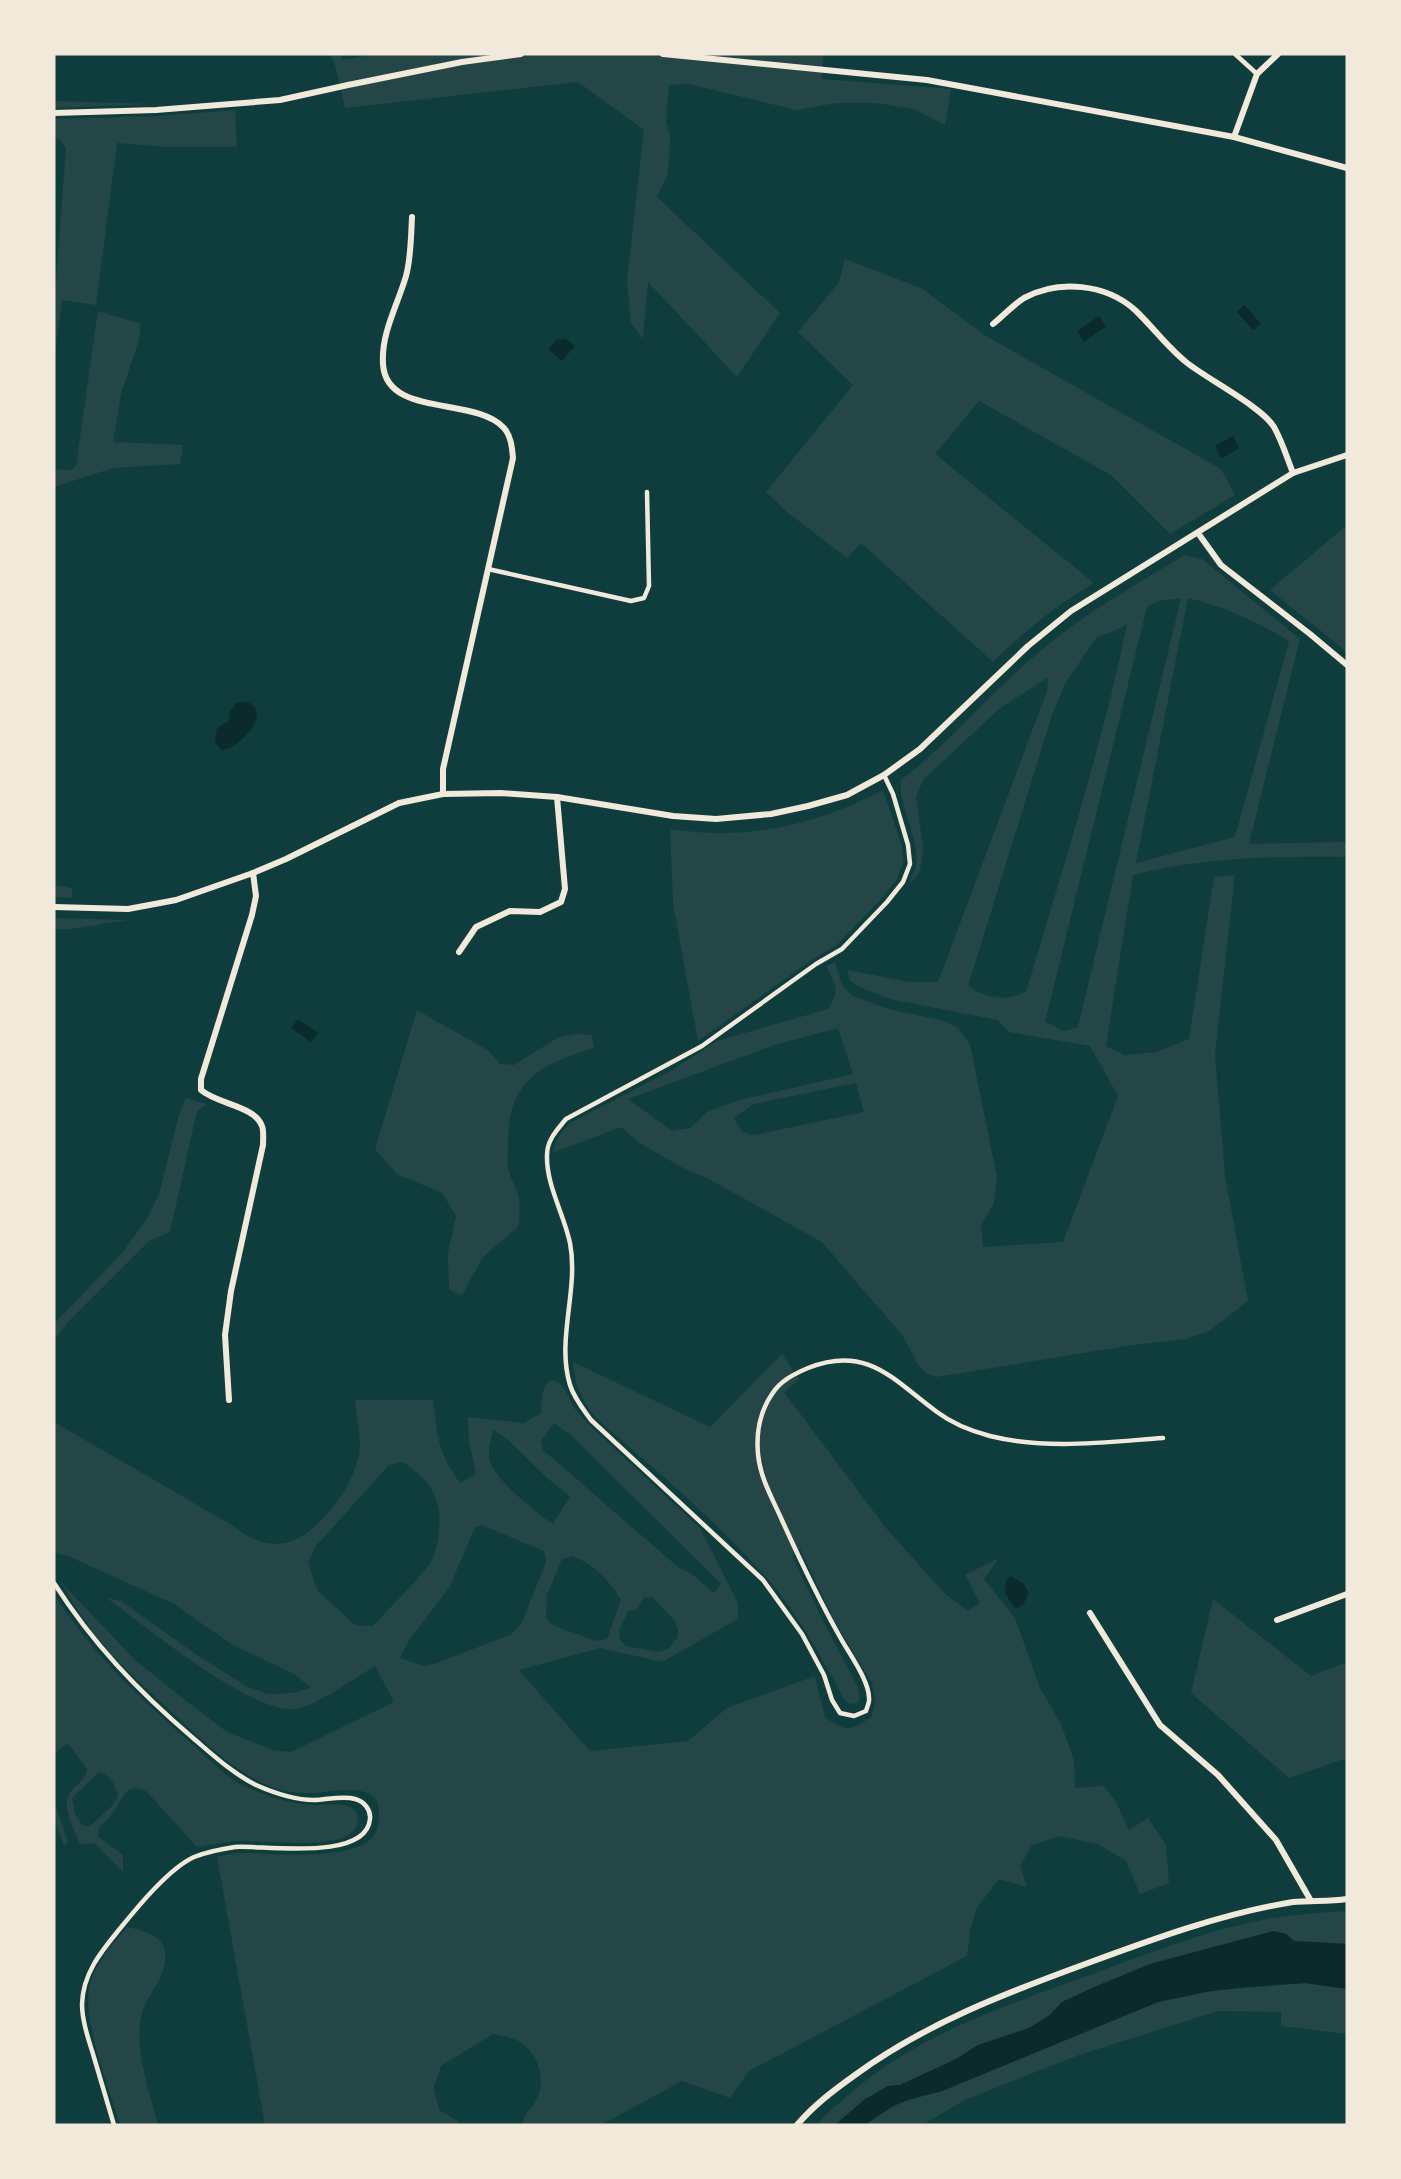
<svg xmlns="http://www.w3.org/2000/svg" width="1401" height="2179" viewBox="0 0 1401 2179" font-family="Quicksand,sans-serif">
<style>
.green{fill:#244646;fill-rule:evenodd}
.water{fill:#0a2a2b}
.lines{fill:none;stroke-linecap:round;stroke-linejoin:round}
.service{stroke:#f1e9da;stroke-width:4.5}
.minor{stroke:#f1e9da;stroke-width:6}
</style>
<rect width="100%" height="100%" fill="#0f3d3e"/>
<!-- green -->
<g class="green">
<polygon points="328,54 341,54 342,60 377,54 823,54 822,79 951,89 945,125 914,109 876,103 836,103 796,110 689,84 669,85 666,119 670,137 669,161 667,176 657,197 780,313 737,377 648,282 643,339 631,323 627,281 644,130 578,82 345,108 334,61"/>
<polygon points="54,101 155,104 54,108"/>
<polygon points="235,110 237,147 166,147 117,143 96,305 62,300 54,362 54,307 66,148 59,139 54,139 54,119 156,116"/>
<path d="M 845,259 L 921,288 L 986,336 L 1221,469 L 1235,495 L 1170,534 L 1111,475 L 979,401 L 935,454 L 1094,583 C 1057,605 1024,631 993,662 L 861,543 L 847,558 L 787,512 L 766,492 L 853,385 L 798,332 L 839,282 Z"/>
<polygon points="98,311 141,324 139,340 121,394 113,442 183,445 180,464 113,468 54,487 54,469 71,470 76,466"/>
<polygon points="1347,525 1347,652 1270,590"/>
<path d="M 1185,555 L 1202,559 L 1300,639 L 1249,844 L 1347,842 L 1347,857 C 1274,856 1205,857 1133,875 L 1106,1046 L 1124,1055 L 1157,1052 L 1189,1039 L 1214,877 L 1235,875 L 1215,1053 L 1225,1176 L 1248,1301 L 1209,1331 L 1186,1339 L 1133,1345 L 936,1377 L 927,1374 L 919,1366 L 903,1336 L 822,1242 L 709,1179 L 683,1168 L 641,1144 L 621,1127 L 552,1153 L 558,1137 L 570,1123 L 672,1070 L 717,1041 L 828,1009 C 841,991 835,984 826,966 L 835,962 L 842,985 L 851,995 L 888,1009 L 944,1021 L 958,1028 L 970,1044 L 997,1177 L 994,1203 L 981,1225 L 983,1247 L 1063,1242 L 1118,1096 L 1090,1046 L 1009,1032 L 997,1020 L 890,999 L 859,987 L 850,980 L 847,970 L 910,982 L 938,982 L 1047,691 L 1048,677 L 999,709 L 923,780 L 916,797 L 923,848 L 920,872 L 908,886 C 910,879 915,871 916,864 C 919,835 898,808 901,780 C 951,742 990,693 1038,653 C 1083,614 1135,585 1185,555 ZM 1181,598 L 1078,1027 L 1064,1031 L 1045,1022 L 1147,607 L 1158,601 ZM 1188,598 C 1223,606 1258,622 1289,641 L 1235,837 L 1136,863 ZM 1127,625 C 1101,749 1062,871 1026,992 C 1005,1002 986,998 968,986 L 1053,712 L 1065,684 L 1096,638 ZM 838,1028 L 853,1074 L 736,1101 L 707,1112 L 690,1128 L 672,1131 L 628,1099 L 774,1045 ZM 856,1083 L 864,1112 L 754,1135 L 742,1132 L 734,1118 L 754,1104 Z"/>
<path d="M 883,790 L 902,846 L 903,863 L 897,879 L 882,898 L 837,945 L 813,959 L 698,1041 L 673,903 L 670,829 C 686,831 702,833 717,833 C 775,834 832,817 883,790 Z"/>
<polygon points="54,885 72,888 72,898 54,897"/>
<polygon points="54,918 128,920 70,929 54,929"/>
<path d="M 417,1010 L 489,1051 L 500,1064 L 514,1065 L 559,1037 L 575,1034 L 592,1035 L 594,1048 C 541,1064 509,1080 508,1140 C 508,1149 507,1160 508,1168 C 510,1177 515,1186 518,1194 C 521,1204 519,1217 518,1227 L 483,1257 L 462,1295 L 449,1290 L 448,1253 L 456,1216 L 442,1193 L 397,1174 L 375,1149 Z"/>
<polygon points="186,1098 207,1104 197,1111 170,1232 149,1241 67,1323 54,1341 54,1324 123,1252 146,1220 159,1195 179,1115"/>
<path d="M 782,1354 L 799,1379 L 784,1392 L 886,1528 L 945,1594 L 968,1611 L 980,1603 L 965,1575 L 999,1558 L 984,1579 L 1015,1618 L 1040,1688 L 1061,1724 L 1074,1760 L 1075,1788 L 1104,1786 L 1116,1802 L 1129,1830 L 1148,1818 L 1166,1845 L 1169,1883 L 1140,1894 L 1126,1861 L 1098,1844 L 1060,1836 L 1032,1845 L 1020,1866 L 1027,1887 L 999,1879 L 976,1909 L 970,1931 L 967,1956 L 749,2071 L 730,2098 L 682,2081 L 601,2125 L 523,2125 C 523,2113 531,2110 536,2101 C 547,2081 539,2054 520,2042 C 513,2037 501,2036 493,2034 L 441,2066 L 434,2087 L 439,2110 L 458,2121 L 459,2125 L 265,2125 L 217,1857 C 224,1855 231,1853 239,1853 C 272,1852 355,1864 375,1834 C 379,1827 379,1819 379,1812 C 379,1780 333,1792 314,1793 C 304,1794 289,1792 278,1789 C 236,1776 194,1732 162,1703 C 142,1684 121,1666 104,1645 C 87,1626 73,1603 60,1581 L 135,1660 L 185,1700 L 227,1732 L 272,1750 L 291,1752 L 394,1702 L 375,1666 C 355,1678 315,1707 294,1709 C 250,1713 145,1626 107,1598 L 121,1601 L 194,1653 L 246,1686 L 268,1694 L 292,1693 L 311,1688 L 294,1674 L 231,1644 L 174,1604 L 68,1556 L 54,1553 L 54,1422 L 230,1524 C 269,1555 297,1549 329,1512 C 343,1496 354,1476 359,1455 C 362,1440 356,1415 355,1400 L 433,1400 C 437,1436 438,1453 460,1483 L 476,1474 L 469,1442 L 468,1417 L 524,1423 L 541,1413 C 542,1401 540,1386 552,1380 C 567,1384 567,1397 575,1409 C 579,1414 584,1419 588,1424 L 700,1528 L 738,1603 L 738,1619 L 662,1662 L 600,1648 L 519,1670 L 590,1751 L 688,1741 L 727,1708 L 815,1676 L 825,1717 C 846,1733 852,1731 872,1716 L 875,1700 L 872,1683 L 835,1622 L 800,1549 L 792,1556 L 826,1627 L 858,1687 L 860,1698 L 858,1703 L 852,1704 L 846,1702 C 822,1659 798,1613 765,1576 C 714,1518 653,1468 595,1417 C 581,1398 575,1386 573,1362 L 710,1427 ZM 554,1423 L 572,1436 L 721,1584 L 714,1593 L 692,1574 L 678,1567 L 543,1450 L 541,1441 ZM 493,1430 L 506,1438 L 547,1478 L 570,1496 L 553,1524 C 538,1515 494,1478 490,1462 C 487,1451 491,1441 493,1430 ZM 403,1462 C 431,1481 442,1498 439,1532 C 438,1542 435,1555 430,1563 C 414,1585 391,1606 373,1626 L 355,1625 L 317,1590 L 308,1562 L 316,1546 L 389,1465 ZM 482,1525 L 544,1551 L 546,1562 L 522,1622 L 512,1634 L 437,1663 L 424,1666 L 400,1658 L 410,1639 L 449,1588 L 475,1527 ZM 572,1556 C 591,1562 611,1582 621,1600 L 607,1639 L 596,1641 L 552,1625 L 546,1617 L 547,1595 L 562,1559 ZM 644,1597 L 652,1597 L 674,1620 L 678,1629 L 678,1637 L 668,1649 L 659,1652 L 626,1646 L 620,1640 L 619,1631 L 628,1611 L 637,1610 Z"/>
<path d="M 54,1594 C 91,1653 141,1699 193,1745 C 209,1759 226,1778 246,1787 C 267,1796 288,1804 312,1805 C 323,1806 337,1802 348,1806 C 362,1811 360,1827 350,1834 C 330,1849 264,1841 237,1841 C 224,1842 210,1845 197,1847 L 146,1791 C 126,1782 124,1796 115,1810 C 111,1817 104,1822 99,1828 L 98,1836 C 105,1844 115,1848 123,1855 L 123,1872 L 94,1843 L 80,1844 C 74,1828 58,1803 73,1789 C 79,1783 86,1778 87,1769 L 68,1743 L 54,1754 ZM 99,1772 C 110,1775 116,1785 118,1796 L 111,1807 L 89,1827 L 82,1825 L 75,1814 L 72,1798 Z"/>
<polygon points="1213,1599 1311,1676 1347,1662 1347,1758 1289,1778 1191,1693"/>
<polygon points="54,1801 68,1842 64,1846 54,1819"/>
<path d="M 1347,1911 L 1347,1944 L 1294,1941 L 1286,1934 L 1274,1931 L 1150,1964 L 1092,1988 L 1062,2002 L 1050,2015 L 1029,2028 L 978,2045 L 957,2059 L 900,2085 L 888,2086 L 864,2100 L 835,2125 L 817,2125 C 825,2114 836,2106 846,2097 C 915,2035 1007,2005 1093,1974 C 1143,1955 1195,1935 1248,1923 C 1281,1915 1314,1913 1347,1911 Z"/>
<path d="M 127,1927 C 142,1930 164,1935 165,1953 C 168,1977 146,1994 141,2017 C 134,2049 150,2093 158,2125 L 120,2125 C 110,2090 79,2015 91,1981 C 98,1960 113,1944 127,1927 Z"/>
<path d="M 1305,1983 L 1347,1989 L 1347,2034 L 1281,2026 L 1281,2012 L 1218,2011 L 1079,2055 L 965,2100 L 922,2125 L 865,2125 C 886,2105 914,2098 942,2091 L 1158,2002 L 1211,1991 Z"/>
</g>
<!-- water -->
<g class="water">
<polygon points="1244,305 1261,324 1253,330 1237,312"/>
<polygon points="1099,316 1106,326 1084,342 1077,331"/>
<polygon points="565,338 575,346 562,361 548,350 557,339 562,340"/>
<polygon points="1233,436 1239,449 1221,458 1215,446"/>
<path d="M 247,702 C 274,712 239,749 222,750 L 215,743 L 217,728 L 229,721 L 230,712 L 236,703 Z"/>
<polygon points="298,1019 318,1033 311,1042 291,1028"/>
<polygon points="1011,1576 1024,1584 1029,1593 1023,1605 1017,1608 1014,1607 1005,1593 1006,1580"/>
<polygon points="1274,1931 1286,1934 1294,1941 1347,1944 1347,1989 1305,1983 1246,1987 1211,1991 1158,2002 942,2091 910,2099 893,2106 865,2125 835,2125 864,2100 888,2086 900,2085 956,2059 978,2045 1029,2028 1050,2015 1062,2002 1092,1988 1150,1964"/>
</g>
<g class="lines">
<!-- service -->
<g class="service">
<polyline points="1235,54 1257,74"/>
<polyline points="488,569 631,601 644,598 649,586 647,492"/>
<path d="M 884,775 L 893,794 L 908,845 L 910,864 L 903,882 L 887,902 L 842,949 L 816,964 L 702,1046 L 566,1119 C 557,1130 547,1140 547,1155 C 546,1185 564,1214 570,1243 C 579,1290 556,1339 570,1385 C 574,1398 583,1409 591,1420 L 763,1580 L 802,1634 L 824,1675 L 832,1700 L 840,1713 L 854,1716 L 866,1711 C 867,1707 870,1702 869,1698 C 869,1680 848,1652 840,1637 C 818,1598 799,1558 781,1518 C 772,1498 760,1477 758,1454 C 756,1432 759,1413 772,1394 C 780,1381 794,1374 808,1368 C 868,1344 894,1381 937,1412 C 953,1424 971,1431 990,1436 C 1046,1450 1107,1442 1163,1438"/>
<path d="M 54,1583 C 93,1644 138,1691 193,1738 C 213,1755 232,1773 256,1785 C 274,1793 293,1800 314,1800 C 326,1800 343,1795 355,1799 C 364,1801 371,1810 370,1819 C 366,1862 263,1845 235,1847 C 221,1849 207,1852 194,1857 C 168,1869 136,1909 118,1931 C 100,1953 83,1974 82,2004 C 82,2020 88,2038 93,2054 C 100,2078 107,2101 114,2125"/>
</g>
<!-- minor -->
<g class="minor">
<polyline points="663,54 927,80 1234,137 1347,168"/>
<polyline points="54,113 156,110 280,100 348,85 462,62 521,54"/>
<polyline points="1234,137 1257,74 1278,54"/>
<path d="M 412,217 C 411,236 411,258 406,276 C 398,304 381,333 383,364 C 386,418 475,396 504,428 C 511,436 512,447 513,458 L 443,769 L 443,794"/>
<path d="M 993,324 C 1003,316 1013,305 1024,298 C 1059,279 1106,284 1135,310 C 1153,327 1167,347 1186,362 C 1207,379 1262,407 1274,427 C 1282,441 1287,458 1293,473"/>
<polyline points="1198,533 1221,565 1310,634 1347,665"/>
<polyline points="54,907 128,909 176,900 253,873 286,859 399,803 443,794 501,793 557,797 673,816 716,819 771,814 808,806 847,795 884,775 920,749 1028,646 1071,611 1293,473 1347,455"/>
<polyline points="459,952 476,927 510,911 540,912 561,902 565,889 557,797"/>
<path d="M 229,1400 L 225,1335 L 231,1291 L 263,1145 C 263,1140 264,1131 262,1126 C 255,1106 217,1104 201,1090 L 201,1079 L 252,915 L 256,896 L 253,873"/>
<polyline points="1090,1613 1160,1725 1218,1775 1276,1840 1311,1901"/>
<polyline points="1277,1620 1347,1594"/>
<path d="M 797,2125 C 814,2105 834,2090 855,2075 C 926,2023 1006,1993 1088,1963 C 1153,1939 1224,1913 1293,1902 C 1310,1900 1329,1902 1347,1899"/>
</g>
</g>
<!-- border -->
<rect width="1401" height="2179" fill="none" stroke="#f1e9da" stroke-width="111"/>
</svg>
